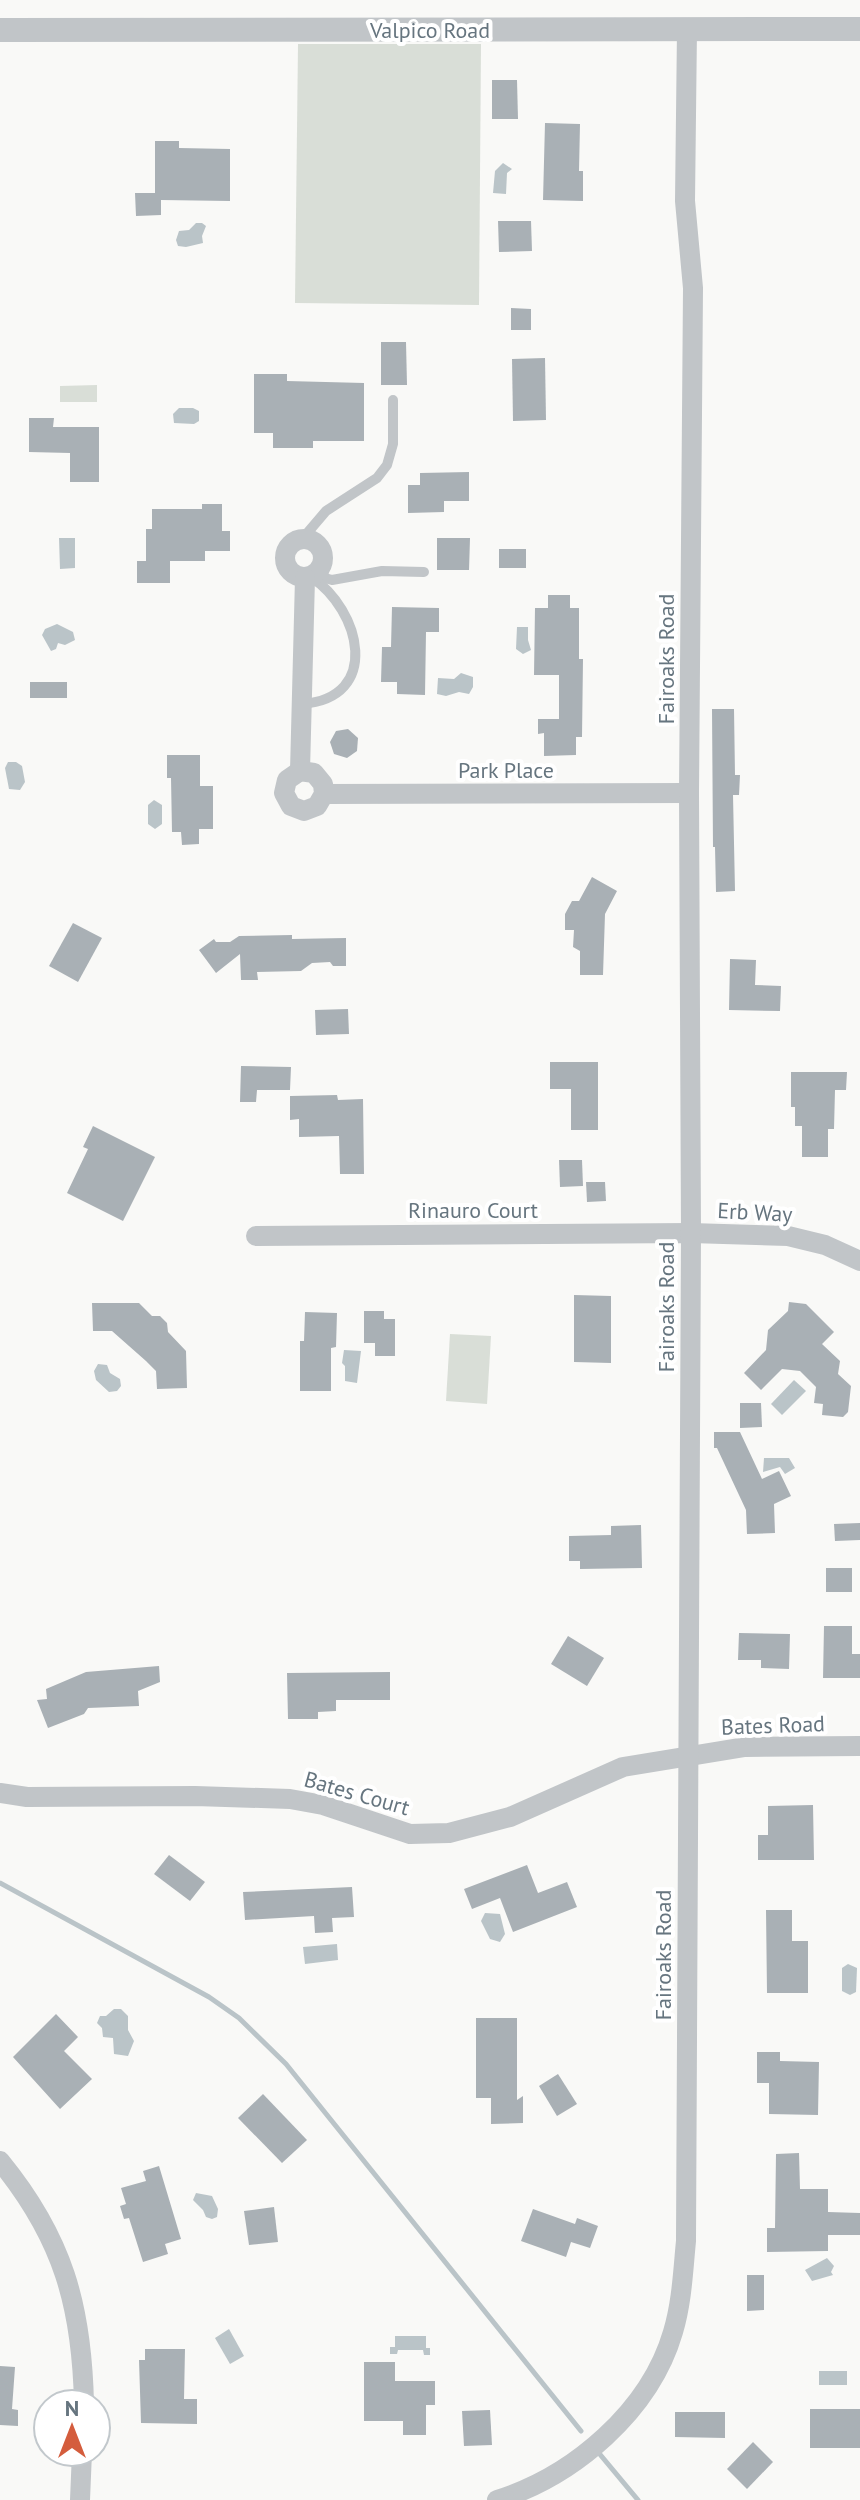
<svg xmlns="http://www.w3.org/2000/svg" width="860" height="2500" viewBox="0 0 860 2500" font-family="'PT Sans',sans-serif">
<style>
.green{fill:#d9ded7}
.water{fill:#bac4c8}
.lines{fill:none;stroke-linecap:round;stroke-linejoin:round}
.stream{stroke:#bac4c8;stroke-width:5}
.building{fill:#a9b0b5}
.service{stroke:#c1c5c8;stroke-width:10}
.minor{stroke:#c1c5c8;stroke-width:20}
.tertiary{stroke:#c1c5c8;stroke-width:24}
.labels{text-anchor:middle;stroke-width:8;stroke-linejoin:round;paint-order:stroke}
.street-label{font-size:22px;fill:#66757f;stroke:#fff}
</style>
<rect width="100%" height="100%" fill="#f9f9f7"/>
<!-- green -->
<g class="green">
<polygon points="298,44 481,44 479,305 295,303"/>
<polygon points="97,385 97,402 60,402 60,386"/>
<polygon points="450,1334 491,1336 487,1404 446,1401"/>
</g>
<!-- water -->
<g class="water">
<polygon points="503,163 512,169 507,173 506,194 493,193 495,171"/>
<polygon points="196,223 202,223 206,226 202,236 203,243 186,247 178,246 176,240 179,231 189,230"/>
<polygon points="179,408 193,408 199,411 199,421 194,424 174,423 173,414"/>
<polygon points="59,538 75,538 75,568 60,569"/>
<polygon points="57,624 73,632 75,640 65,645 58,643 56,649 51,651 42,635 45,629"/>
<polygon points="517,627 528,627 528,640 531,650 523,654 516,649"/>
<polygon points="461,673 473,677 473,687 469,694 459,692 446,696 437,694 438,678 454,679"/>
<polygon points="8,762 16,762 22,766 25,782 20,790 9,789 5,768"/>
<polygon points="154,800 162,805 162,824 155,829 148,824 148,805"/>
<polygon points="344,1350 361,1351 357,1383 345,1381 345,1366 342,1363"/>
<polygon points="98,1364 107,1365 110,1373 120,1379 121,1386 117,1391 109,1392 96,1380 94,1371"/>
<polygon points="794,1380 806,1391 782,1415 771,1404"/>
<polygon points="764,1458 789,1458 795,1468 785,1474 780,1467 763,1472"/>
<polygon points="485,1913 500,1914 505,1934 500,1942 490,1939 481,1921"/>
<polygon points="337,1944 338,1960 305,1964 303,1947"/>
<polygon points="848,1964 857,1968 856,1992 850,1995 842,1991 842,1968"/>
<polygon points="114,2009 121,2009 128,2016 128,2030 134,2041 128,2056 114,2054 113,2038 103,2037 102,2028 97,2023 100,2016 106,2016"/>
<polygon points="196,2193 212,2196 218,2209 217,2217 212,2219 206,2217 203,2210 193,2200"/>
<polygon points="827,2258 834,2266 831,2272 833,2275 812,2281 805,2270"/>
<polygon points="229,2329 244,2356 230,2364 215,2338"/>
<polygon points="395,2336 426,2336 426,2348 430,2348 430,2355 424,2355 423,2350 398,2350 397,2354 390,2354 390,2347 395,2347"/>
<rect x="819" y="2371" width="28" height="14"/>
</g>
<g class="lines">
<!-- stream -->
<g class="stream">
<polyline points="0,1883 209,1997 239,2018 286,2064 581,2431"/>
<polyline points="598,2452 638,2500"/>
</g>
</g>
<!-- building -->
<g class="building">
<polygon points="492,80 517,80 518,119 492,119"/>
<polygon points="545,123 580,124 579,171 583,171 583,201 543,200"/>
<polygon points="155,141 179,141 179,148 230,149 230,201 161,200 161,215 136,216 135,193 155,193"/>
<polygon points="498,221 531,221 532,251 499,252"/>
<polygon points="511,308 531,309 531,330 511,330"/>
<polygon points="381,342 406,342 407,385 381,385"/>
<polygon points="545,358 546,420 513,421 512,359"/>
<polygon points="254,374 287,374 287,381 364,383 364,441 313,441 313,448 273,448 273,433 254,433"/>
<polygon points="29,418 54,418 53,427 99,427 99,482 70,482 70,453 29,452"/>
<polygon points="469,472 469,501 444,501 444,512 408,513 408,485 420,485 420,473"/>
<polygon points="202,504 222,504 222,531 230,531 230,551 205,551 205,561 170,561 170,583 137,583 137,561 146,561 146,529 152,529 152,509 202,509"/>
<polygon points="437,538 470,538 469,570 437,570"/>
<rect x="499" y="549" width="27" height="19"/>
<polygon points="548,595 570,595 570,608 579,608 579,659 583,659 582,737 576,737 576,755 544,756 544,733 538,734 538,719 559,719 559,675 534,675 535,608 548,608"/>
<polygon points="392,607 439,608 439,632 426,632 425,695 397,694 397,682 381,682 382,647 391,647"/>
<rect x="30" y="682" width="37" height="16"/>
<polygon points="712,709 734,709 735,775 740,775 739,795 733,795 735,891 716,892 715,847 713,847"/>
<polygon points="348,729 358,738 357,751 347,758 334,754 330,742 336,731"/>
<polygon points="167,755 200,755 200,786 213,786 213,829 199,829 199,844 182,845 181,832 172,832 171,778 167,778"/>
<polygon points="592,877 617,891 605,914 603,975 580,975 580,951 573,947 574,930 565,930 565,914 572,901 579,901"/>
<polygon points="73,923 102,938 78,982 49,966"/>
<polygon points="292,935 292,939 346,938 346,966 333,966 330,962 312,963 301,971 257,972 258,980 241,980 240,954 216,973 199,950 214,939 216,942 230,942 239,936"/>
<polygon points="730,959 756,960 755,985 781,986 780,1011 729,1010"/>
<polygon points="348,1009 349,1034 316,1035 315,1010"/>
<polygon points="550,1062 598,1062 598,1130 571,1130 571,1089 550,1089"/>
<polygon points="241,1066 291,1067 290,1090 257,1090 256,1102 240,1102"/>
<polygon points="791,1072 847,1072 846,1090 835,1090 834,1129 828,1129 828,1157 802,1157 802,1126 795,1126 795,1107 791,1107"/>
<polygon points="337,1095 338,1100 363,1099 364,1174 340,1174 339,1136 299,1137 299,1119 290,1120 290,1096"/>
<polygon points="93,1126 155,1157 123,1221 67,1193 88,1149 83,1147"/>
<polygon points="559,1160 582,1160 583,1186 560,1187"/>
<polygon points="586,1182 605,1182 606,1201 587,1202"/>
<polygon points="574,1295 611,1296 611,1363 574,1362"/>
<polygon points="789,1302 806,1304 834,1332 822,1344 840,1361 838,1374 851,1386 848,1412 843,1417 822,1415 823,1404 814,1403 816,1387 800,1371 782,1369 761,1390 744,1373 766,1350 768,1330 788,1311"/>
<polygon points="92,1303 139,1303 152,1316 160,1316 167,1323 168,1332 186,1351 187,1388 157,1389 156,1371 146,1361 112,1331 93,1331"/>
<polygon points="364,1311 384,1311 384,1319 395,1319 395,1356 375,1356 375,1343 364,1343"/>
<polygon points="305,1312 337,1313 336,1347 331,1348 331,1391 300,1391 300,1341 304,1341"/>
<polygon points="740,1403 761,1403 762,1427 740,1428"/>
<polygon points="714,1432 740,1432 762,1479 779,1471 791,1496 774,1504 775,1533 747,1534 746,1510 717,1448 714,1448"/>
<polygon points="860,1523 860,1540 835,1541 834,1524"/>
<polygon points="641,1525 642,1568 580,1569 580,1561 569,1561 569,1536 611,1535 611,1526"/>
<rect x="826" y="1568" width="26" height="24"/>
<polygon points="824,1626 852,1626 852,1654 860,1654 860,1678 823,1678"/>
<polygon points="739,1633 790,1634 789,1669 761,1668 761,1660 738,1660"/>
<polygon points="568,1636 604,1658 587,1686 551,1664"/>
<polygon points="159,1666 160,1682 138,1691 139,1706 88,1708 84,1714 48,1728 37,1700 47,1699 46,1689 86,1672"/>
<polygon points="390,1672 390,1700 336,1700 336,1711 318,1712 318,1719 288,1719 287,1673"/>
<polygon points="813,1805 814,1860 758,1860 758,1835 768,1835 768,1806"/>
<polygon points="169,1855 205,1882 190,1901 154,1874"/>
<polygon points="527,1865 538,1893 567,1882 577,1907 513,1932 500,1898 472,1909 464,1889"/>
<polygon points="352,1887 354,1917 332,1918 333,1932 315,1933 314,1916 245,1920 243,1892"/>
<polygon points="766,1910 792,1910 792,1941 808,1941 808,1993 767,1993"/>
<polygon points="56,2014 78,2037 64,2051 92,2079 60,2109 13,2057"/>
<polygon points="476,2018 517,2018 517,2100 523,2096 523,2123 491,2124 491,2098 476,2098"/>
<polygon points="757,2052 780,2052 780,2061 819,2062 818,2115 769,2114 769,2083 757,2083"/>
<polygon points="558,2074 577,2104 557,2116 539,2086"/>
<polygon points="263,2094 307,2140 282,2163 238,2118"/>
<polygon points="799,2153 800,2189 828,2189 828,2212 860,2213 860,2235 828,2235 828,2251 767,2252 767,2228 775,2228 776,2154"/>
<polygon points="159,2166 181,2239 165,2244 168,2254 143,2262 129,2218 124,2219 120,2206 126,2204 121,2188 146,2181 143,2171"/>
<polygon points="274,2207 278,2242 249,2245 244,2211"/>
<polygon points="533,2209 575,2224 577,2218 598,2226 590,2248 571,2242 566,2257 521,2241"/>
<polygon points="747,2275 764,2275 764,2310 747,2311"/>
<polygon points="145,2349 185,2349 184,2399 197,2399 197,2424 141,2423 139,2360 145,2360"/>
<polygon points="364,2362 395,2362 395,2381 435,2381 435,2405 426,2405 426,2435 403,2435 403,2421 364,2421"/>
<polygon points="0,2366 15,2367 12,2409 18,2410 18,2426 0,2425"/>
<rect x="810" y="2409" width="50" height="39"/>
<polygon points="490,2410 492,2445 464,2446 462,2411"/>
<polygon points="675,2412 725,2412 725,2438 675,2437"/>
<polygon points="753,2442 773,2462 747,2489 727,2469"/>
</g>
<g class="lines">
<!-- service -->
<g class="service">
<polyline points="303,538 326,511 377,478 387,465 393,444 393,400"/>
<polyline points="321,568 325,578 332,580 382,571 424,572"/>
<path d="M 302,704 C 382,698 361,610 311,577"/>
</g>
<!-- minor -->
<g class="minor">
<circle cx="304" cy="558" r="19"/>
<polyline points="300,771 305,578"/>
<polyline points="324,794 323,784 314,773 300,771 287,780 284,793 291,806 304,811 317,806 324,794 689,793"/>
<polyline points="256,1236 691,1233 788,1236 825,1245 860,1261"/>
<polyline points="0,1793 27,1797 195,1796 290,1799 323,1805 410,1834 449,1833 510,1817 623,1767 745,1747 860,1746"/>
<path d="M 0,2161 C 63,2238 82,2306 84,2404"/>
<polyline points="80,2500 82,2452"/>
<path d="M 497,2500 C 574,2476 650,2411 673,2332 C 682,2302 683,2271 686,2241 L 691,1233 L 689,793 L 693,288 L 685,201 L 687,29"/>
</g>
<!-- tertiary -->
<polyline class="tertiary" points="0,30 860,29"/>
</g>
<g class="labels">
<!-- street labels -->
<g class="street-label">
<text x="430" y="38">Valpico Road</text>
<text transform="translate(666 659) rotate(-90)" y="8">Fairoaks Road</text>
<text x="506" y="778">Park Place</text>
<text x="473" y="1218">Rinauro Court</text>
<text transform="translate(755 1212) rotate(3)" y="8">Erb Way</text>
<text transform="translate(666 1307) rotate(-90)" y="8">Fairoaks Road</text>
<text transform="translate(773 1725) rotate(-2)" y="8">Bates Road</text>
<text transform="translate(357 1793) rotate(16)" y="8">Bates Court</text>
<text transform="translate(663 1955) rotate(-90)" y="8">Fairoaks Road</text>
</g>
</g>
<!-- north arrow -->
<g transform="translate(72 2428)"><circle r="38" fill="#ffffff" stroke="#c2c8cc" stroke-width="2"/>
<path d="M0-6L14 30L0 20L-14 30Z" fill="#d45d3d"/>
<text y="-12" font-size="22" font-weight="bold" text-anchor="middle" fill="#66757f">N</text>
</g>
</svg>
